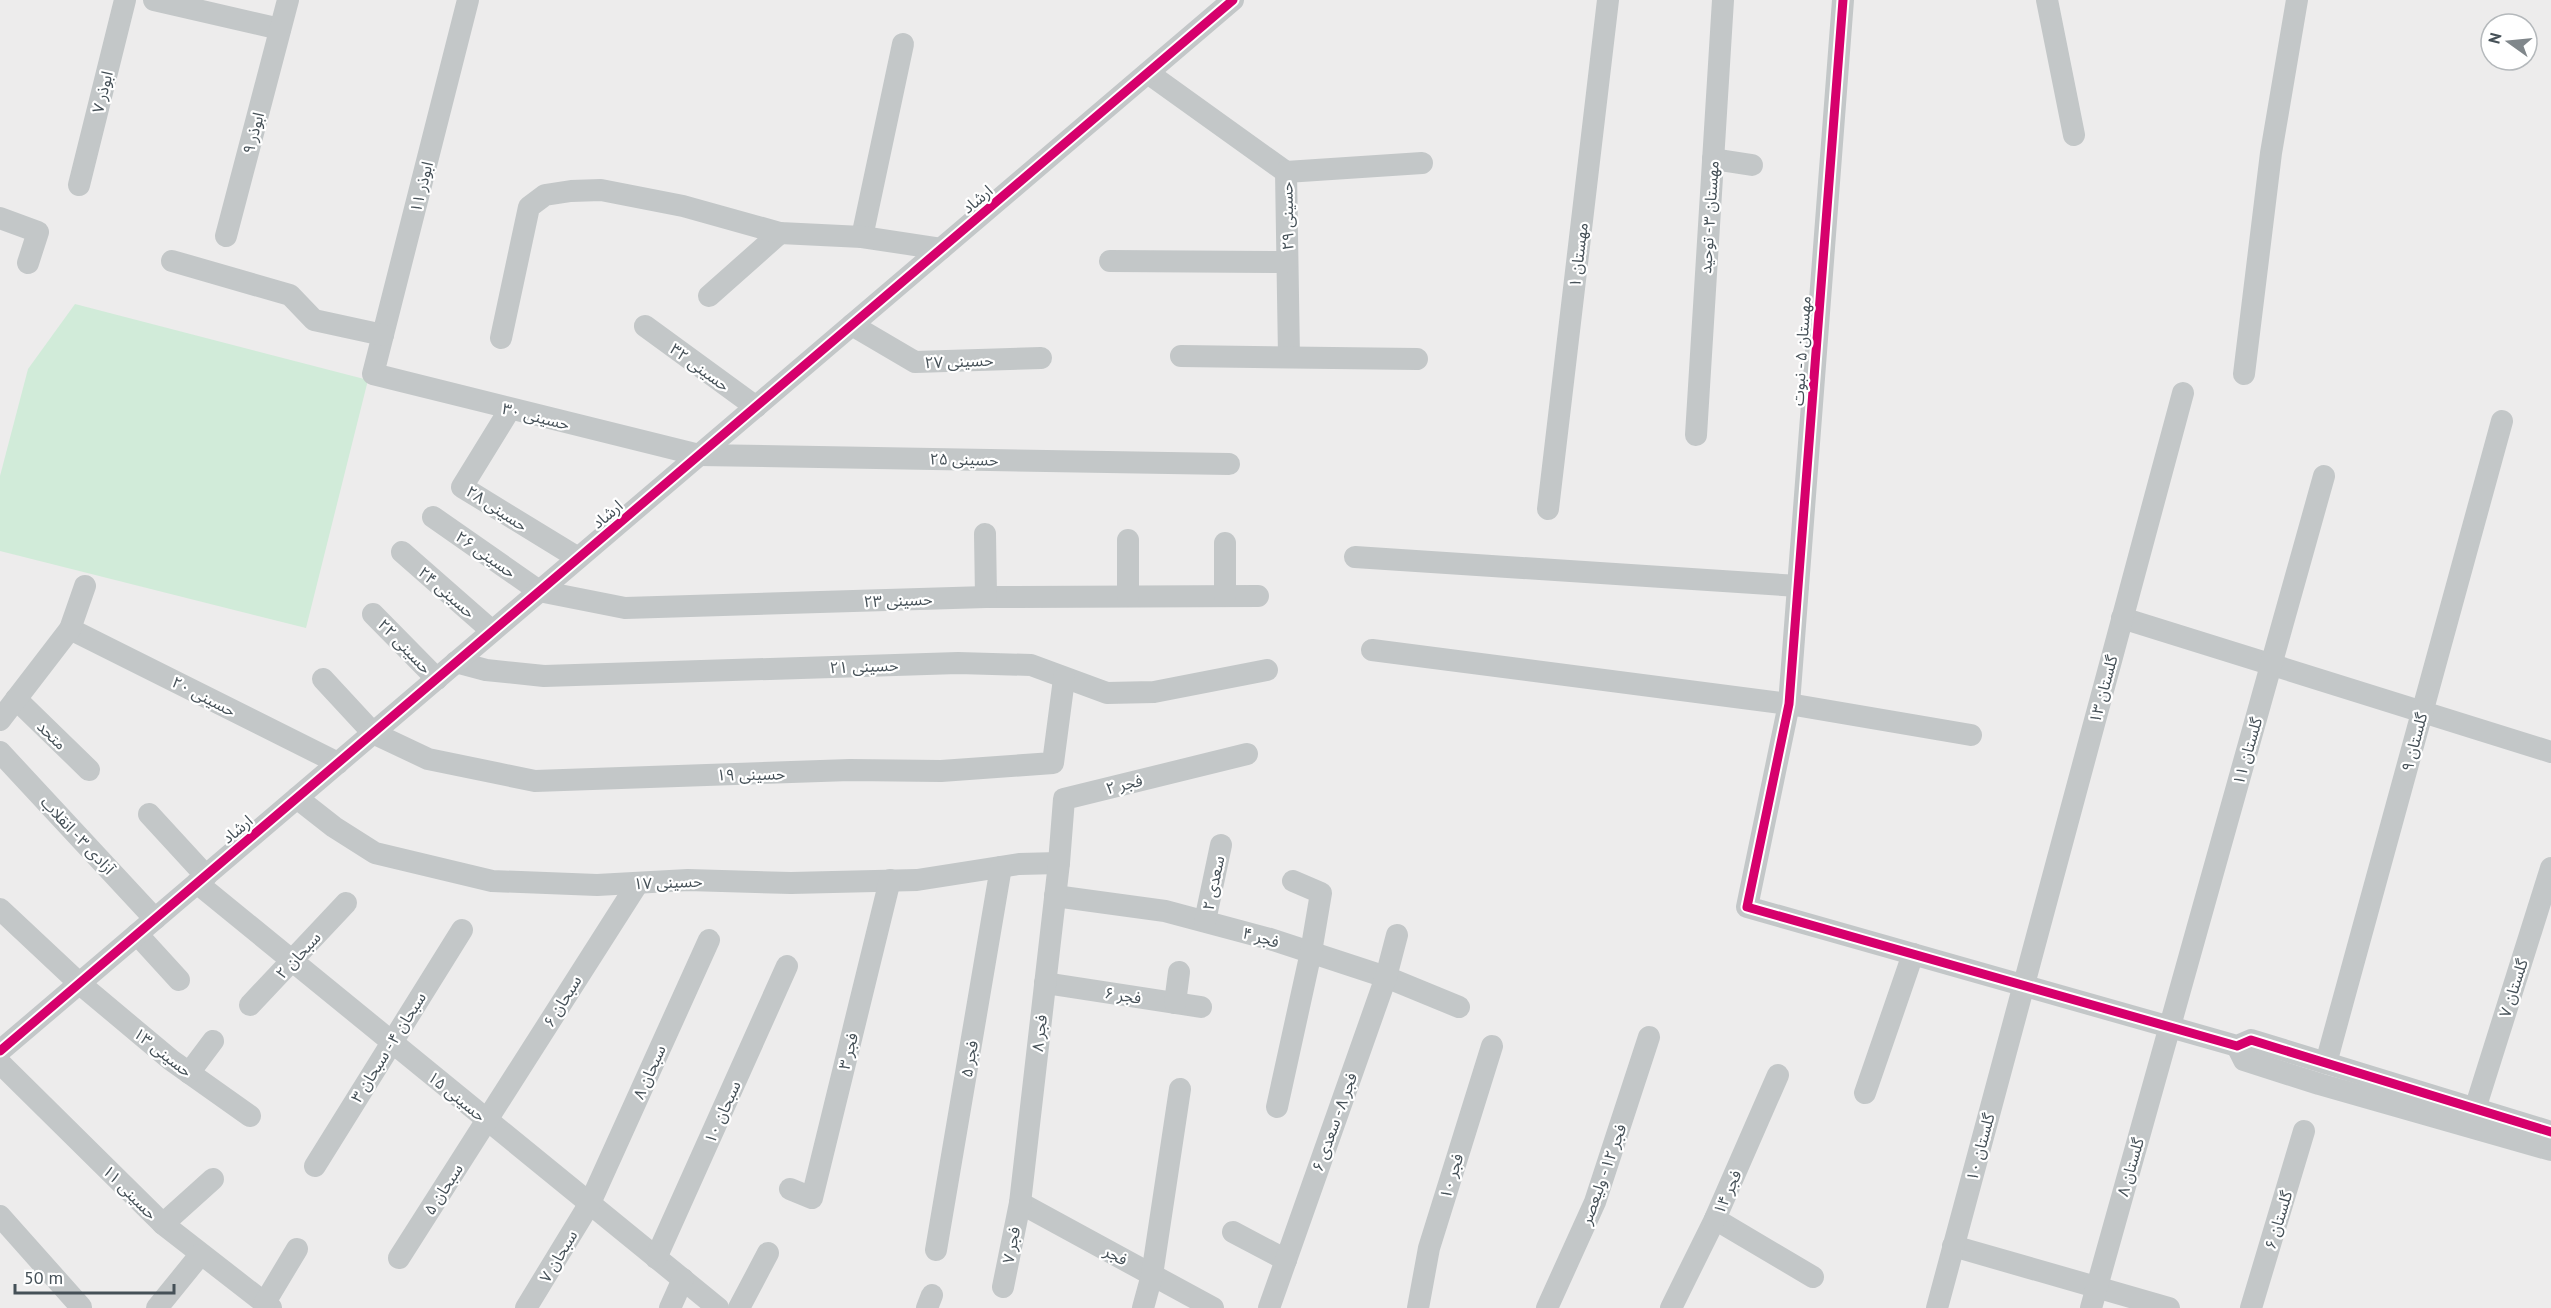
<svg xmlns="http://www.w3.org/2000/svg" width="2551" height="1308" viewBox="0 0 2551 1308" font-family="'PT Sans','Noto Sans Arabic',sans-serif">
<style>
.green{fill:#d1ebd9}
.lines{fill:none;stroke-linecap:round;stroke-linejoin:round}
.minor{stroke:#c3c7c8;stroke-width:22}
.cycleway-casing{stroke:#fff;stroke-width:13}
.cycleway{stroke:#d6006c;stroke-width:9}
.labels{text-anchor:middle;stroke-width:4.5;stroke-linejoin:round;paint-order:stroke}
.street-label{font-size:16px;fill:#455057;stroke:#fff}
</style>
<rect width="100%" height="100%" fill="#edecec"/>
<!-- green -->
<polygon class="green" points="75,304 368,380 306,628 0,551 0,476 28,369"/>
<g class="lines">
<!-- minor -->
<g class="minor">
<polyline points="154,0 280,29"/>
<polyline points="468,0 373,374 699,455 1229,464"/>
<polyline points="1843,0 1789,704 1747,907 2237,1046 2251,1040 2551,1132"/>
<polyline points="2047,0 2074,135"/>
<polyline points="1148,73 1286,172 1289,357"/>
<polyline points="1713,159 1752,165"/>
<polyline points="1286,172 1422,163"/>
<polyline points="79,185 125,0"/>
<polyline points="0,218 38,232 28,263"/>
<polyline points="226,236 288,0"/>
<polyline points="862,237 903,44"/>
<polyline points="172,261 290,295 314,320 383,335"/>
<polyline points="1110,261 1287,262"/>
<polyline points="709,296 780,233"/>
<polyline points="852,325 915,362 1041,358"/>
<polyline points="645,326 756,407"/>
<polyline points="501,338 529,207 545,195 571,191 601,190 683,206 780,233 862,237 941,249"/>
<polyline points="1181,356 1417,359"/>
<polyline points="2244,374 2271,153 2297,0"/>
<polyline points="510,409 462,487 578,558"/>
<polyline points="1696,435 1723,0"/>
<polyline points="1548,509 1608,0"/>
<polyline points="433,517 539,591 625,608 986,597 1258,596"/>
<polyline points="985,534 986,597"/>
<polyline points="1128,540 1128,596"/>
<polyline points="1225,543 1225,596"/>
<polyline points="402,552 492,631"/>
<polyline points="1355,557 1798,586"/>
<polyline points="373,614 437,679"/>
<polyline points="2122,618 2551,752"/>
<polyline points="70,629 338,763"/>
<polyline points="1372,650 1789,704 1971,735"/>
<polyline points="456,662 486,670 544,676 958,663 1031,665 1107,693 1154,692 1267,670"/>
<polyline points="323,679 373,733 428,759 535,781 850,770 941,771 1053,763 1064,679"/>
<polyline points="16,699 89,770"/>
<polyline points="0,720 70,629 85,586"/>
<polyline points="0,752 155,919"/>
<polyline points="297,798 334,827 375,853 492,881 597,885 688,880 791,883 917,880 1019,864 1059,863"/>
<polyline points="149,814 206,876"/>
<polyline points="197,883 718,1308"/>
<polyline points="1055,896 1165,911 1270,939 1386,977 1459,1007"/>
<polyline points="0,909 79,983 171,1060 250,1116"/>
<polyline points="1205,921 1221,845"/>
<polyline points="137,934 179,980"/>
<polyline points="1045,983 1201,1007"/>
<polyline points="1175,1003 1179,972"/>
<polyline points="250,1005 346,903"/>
<polyline points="2237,1046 2244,1060 2319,1084 2551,1150"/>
<polyline points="0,1051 1233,0"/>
<polyline points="0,1063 163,1224 271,1308"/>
<polyline points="2326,1063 2502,421"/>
<polyline points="189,1073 213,1041"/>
<polyline points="1865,1093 1913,954"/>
<polyline points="1277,1107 1311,952 1321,893 1293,881"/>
<polyline points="2475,1109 2551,868"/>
<polyline points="315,1166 462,930"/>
<polyline points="790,1189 812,1198 890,880"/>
<polyline points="1020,1203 1213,1308"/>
<polyline points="0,1216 81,1307"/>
<polyline points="1715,1219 1813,1277"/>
<polyline points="163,1224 213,1179"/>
<polyline points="1233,1232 1286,1260"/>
<polyline points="1953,1246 2169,1308"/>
<polyline points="936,1250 1001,867"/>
<polyline points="399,1258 638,883"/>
<polyline points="656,1258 787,966"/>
<polyline points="1003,1287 1020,1203 1059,863 1064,799 1247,754"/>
<polyline points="264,1304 297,1249"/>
<polyline points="157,1308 200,1255"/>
<polyline points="526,1308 590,1203 709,940"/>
<polyline points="670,1308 683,1279"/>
<polyline points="739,1308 768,1253"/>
<polyline points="927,1308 932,1295"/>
<polyline points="1143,1308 1152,1275 1180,1089"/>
<polyline points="1269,1308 1386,977 1397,935"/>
<polyline points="1418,1308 1429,1248 1492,1046"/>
<polyline points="1547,1308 1595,1202 1649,1037"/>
<polyline points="1671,1308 1715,1219 1778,1075"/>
<polyline points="1937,1308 2183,393"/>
<polyline points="2091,1308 2324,476"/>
<polyline points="2251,1308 2304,1131"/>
</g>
<defs>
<g id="cycleway">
<polyline points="1843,0 1789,704 1747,907 2237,1046 2251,1040 2551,1132"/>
<polyline points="0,1051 1233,0"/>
</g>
</defs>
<!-- cycleway casing -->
<use href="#cycleway" class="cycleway-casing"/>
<!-- cycleway -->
<use href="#cycleway" class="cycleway"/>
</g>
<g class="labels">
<!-- street labels -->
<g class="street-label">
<text transform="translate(102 92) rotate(-76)" y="6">ابوذر ۷</text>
<text transform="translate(253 133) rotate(-75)" y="6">ابوذر ۹</text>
<text transform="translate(421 187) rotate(-76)" y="6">ابوذر ۱۱</text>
<text transform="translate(977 199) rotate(-40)" y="6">ارشاد</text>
<text transform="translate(1287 216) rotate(-91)" y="6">حسینی ۲۹</text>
<text transform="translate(1709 217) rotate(-86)" y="6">مهستان ۳ - توحید</text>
<text transform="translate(1578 255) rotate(-83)" y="6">مهستان ۱</text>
<text transform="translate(1801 351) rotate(-86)" y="6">مهستان ۵ - نبوت</text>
<text transform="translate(959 361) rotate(-2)" y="6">حسینی ۲۷</text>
<text transform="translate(700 367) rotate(36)" y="6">حسینی ۳۲</text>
<text transform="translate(536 416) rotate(14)" y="6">حسینی ۳۰</text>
<text transform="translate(964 459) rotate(1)" y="6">حسینی ۲۵</text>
<text transform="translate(497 508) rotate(33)" y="6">حسینی ۲۸</text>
<text transform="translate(607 514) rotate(-40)" y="6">ارشاد</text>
<text transform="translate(486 554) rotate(35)" y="6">حسینی ۲۶</text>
<text transform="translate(447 592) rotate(41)" y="6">حسینی ۲۴</text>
<text transform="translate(898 600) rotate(-2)" y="6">حسینی ۲۳</text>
<text transform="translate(405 646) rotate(46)" y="6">حسینی ۲۲</text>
<text transform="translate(864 666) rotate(-2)" y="6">حسینی ۲۱</text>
<text transform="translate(2103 689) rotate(-75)" y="6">گلستان ۱۳</text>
<text transform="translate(204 696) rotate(27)" y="6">حسینی ۲۰</text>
<text transform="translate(52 735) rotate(44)" y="6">متحد</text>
<text transform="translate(2414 742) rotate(-75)" y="6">گلستان ۹</text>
<text transform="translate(2247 751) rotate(-74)" y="6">گلستان ۱۱</text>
<text transform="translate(751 774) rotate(-1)" y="6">حسینی ۱۹</text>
<text transform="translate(1124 784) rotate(-14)" y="6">فجر ۲</text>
<text transform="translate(237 829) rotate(-40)" y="6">ارشاد</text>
<text transform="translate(78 835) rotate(47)" y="6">آزادی ۳ - انقلاب</text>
<text transform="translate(668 882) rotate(-2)" y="6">حسینی ۱۷</text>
<text transform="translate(1213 883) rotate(-78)" y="6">سعدی ۲</text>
<text transform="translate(1261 937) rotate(16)" y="6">فجر ۴</text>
<text transform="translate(298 955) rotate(-47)" y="6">سبحان ۲</text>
<text transform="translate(2513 988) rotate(-72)" y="6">گلستان ۷</text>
<text transform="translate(1123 995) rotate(9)" y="6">فجر ۶</text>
<text transform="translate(562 1001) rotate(-58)" y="6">سبحان ۶</text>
<text transform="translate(1039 1033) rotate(-83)" y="6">فجر ۸</text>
<text transform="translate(388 1047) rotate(-58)" y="6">سبحان ۴ - سبحان ۳</text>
<text transform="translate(848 1051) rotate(-76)" y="6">فجر ۳</text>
<text transform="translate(163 1052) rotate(38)" y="6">حسینی ۱۳</text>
<text transform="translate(969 1059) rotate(-80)" y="6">فجر ۵</text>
<text transform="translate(649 1072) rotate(-66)" y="6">سبحان ۸</text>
<text transform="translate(457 1096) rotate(39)" y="6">حسینی ۱۵</text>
<text transform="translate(722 1112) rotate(-66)" y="6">سبحان ۱۰</text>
<text transform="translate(1334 1122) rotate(-70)" y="6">فجر ۸ - سعدی ۶</text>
<text transform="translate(1980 1147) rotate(-75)" y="6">گلستان ۱۰</text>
<text transform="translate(2130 1167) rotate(-74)" y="6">گلستان ۸</text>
<text transform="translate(1603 1174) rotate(-70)" y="6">فجر ۱۲ - ولیعصر</text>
<text transform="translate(1451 1176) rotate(-73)" y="6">فجر ۱۰</text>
<text transform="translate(443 1189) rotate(-57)" y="6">سبحان ۵</text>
<text transform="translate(130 1192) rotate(45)" y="6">حسینی ۱۱</text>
<text transform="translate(1727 1192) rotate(-66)" y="6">فجر ۱۴</text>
<text transform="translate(2278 1220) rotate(-73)" y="6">گلستان ۶</text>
<text transform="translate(1011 1245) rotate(-79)" y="6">فجر ۷</text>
<text transform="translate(1116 1255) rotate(28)" y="6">فجر</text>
<text transform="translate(558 1256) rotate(-59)" y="6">سبحان ۷</text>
</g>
</g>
<!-- north arrow -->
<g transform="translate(2509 42) rotate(285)"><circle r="28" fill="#ffffff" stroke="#b5b9bc" stroke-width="1.5"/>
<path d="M0-4.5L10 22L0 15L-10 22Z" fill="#80878b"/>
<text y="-9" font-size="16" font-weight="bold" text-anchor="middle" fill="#455057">N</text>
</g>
<!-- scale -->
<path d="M15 1284v9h159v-9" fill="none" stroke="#455057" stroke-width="3"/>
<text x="24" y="1284" font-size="18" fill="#455057" stroke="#ffffff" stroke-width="4.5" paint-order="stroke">50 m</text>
</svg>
